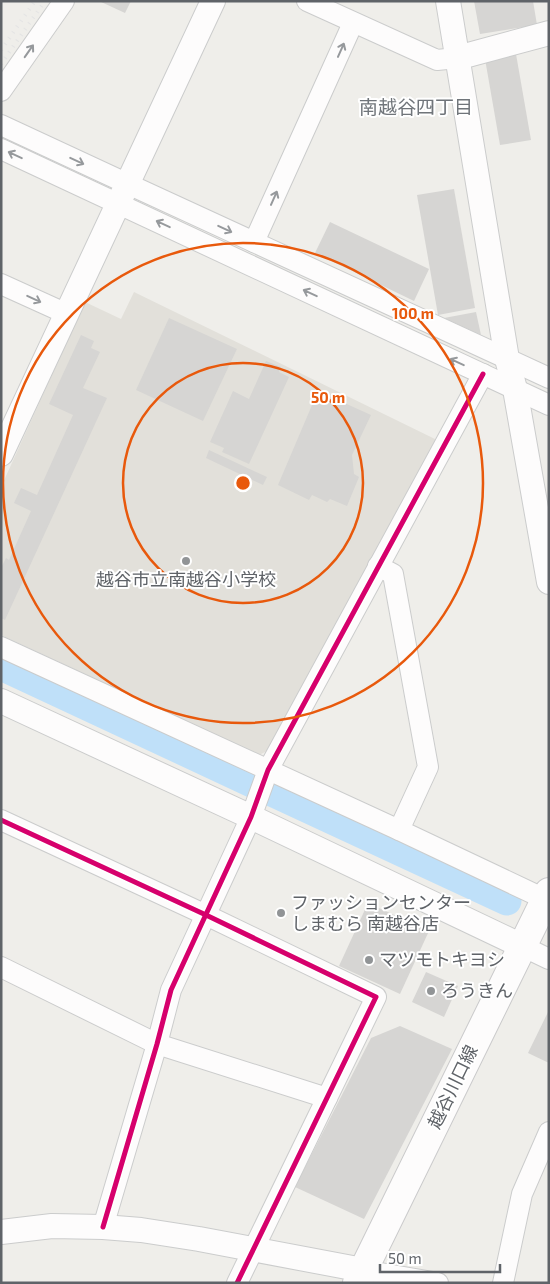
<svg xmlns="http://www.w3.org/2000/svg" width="550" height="1284" viewBox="0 0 550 1284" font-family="'Exo 2','Noto Sans JP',sans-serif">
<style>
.education{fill:#e2e0da}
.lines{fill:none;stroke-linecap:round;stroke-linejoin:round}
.river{stroke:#bfe0f9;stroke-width:29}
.building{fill:#d6d5d3}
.minor-casing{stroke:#cbcccc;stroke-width:22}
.tertiary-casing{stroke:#cbcccc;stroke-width:26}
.secondary-casing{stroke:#cacacb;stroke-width:30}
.minor{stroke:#fdfcfc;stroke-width:20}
.tertiary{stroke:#fdfcfc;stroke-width:24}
.secondary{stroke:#fdfcfc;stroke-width:28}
.rail{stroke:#e4e4e4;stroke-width:4;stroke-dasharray:1 6;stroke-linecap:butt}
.cycleway-casing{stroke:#fff;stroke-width:8}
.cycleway{stroke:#d6006c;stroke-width:5}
.oneway{stroke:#96999c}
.ring{fill:none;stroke:#e8590c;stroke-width:2.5}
.poi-dot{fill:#919496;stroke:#fff;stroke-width:2}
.labels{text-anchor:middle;stroke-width:4;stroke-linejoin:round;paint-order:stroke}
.poi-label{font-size:18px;fill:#5f6368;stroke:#fff;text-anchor:start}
.street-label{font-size:18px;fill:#5f6368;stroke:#fff}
.neighbourhood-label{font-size:19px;fill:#70757a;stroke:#fff}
.centre{fill:#e8590c;stroke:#fff;stroke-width:2.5}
.ring-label{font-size:15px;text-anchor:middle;font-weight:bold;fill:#e8590c;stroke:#fff;stroke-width:4;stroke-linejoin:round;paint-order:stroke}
</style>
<rect width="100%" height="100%" fill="#efeeea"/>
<!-- education -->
<polygon class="education" points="134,292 437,440 267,751 259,755 1,635 1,487 85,302 121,319"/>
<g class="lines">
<!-- river -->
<g class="river">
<polyline points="1,666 254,784"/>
<polyline points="272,792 507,901"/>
</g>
</g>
<!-- building -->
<g class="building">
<polygon points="99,1 131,1 125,13"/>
<polygon points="474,1 533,1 537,25 480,34"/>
<polygon points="516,54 531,140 500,145 485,59"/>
<polygon points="454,189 475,308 438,315 417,195"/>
<polygon points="330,222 429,269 414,301 315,253"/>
<polygon points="476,312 481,335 444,318"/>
<polygon points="169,318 237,349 203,421 136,390"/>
<polygon points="81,335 94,341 91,348 100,352 83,388 107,398 5,620 1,618 1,568 6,558 9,560 31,511 14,503 21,488 37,495 73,415 49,404"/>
<polygon points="266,361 281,367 279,372 289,377 249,464 222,452 224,448 210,442 233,391 249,399"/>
<polygon points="318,391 371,415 352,455 354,474 359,477 347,506 330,499 327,502 312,495 309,500 278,485"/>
<polygon points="209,450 267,477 263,485 206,458"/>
<polygon points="368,903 429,931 400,994 339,966"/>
<polygon points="426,972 458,986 444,1017 412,1002"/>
<polygon points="549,1010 549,1063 528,1053"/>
<polygon points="400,1026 452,1049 364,1219 295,1187 371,1038"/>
</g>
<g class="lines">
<defs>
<g id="minor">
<polyline points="307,1 437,60 457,58"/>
<polyline points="1,91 64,1"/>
<polyline points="1,125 128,184 549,378"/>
<polyline points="1,149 549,405"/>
<polyline points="254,242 353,23"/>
<polyline points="1,284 67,314"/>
<polyline points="378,566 393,574 428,767 399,830"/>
<polyline points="1,647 399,830 549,901"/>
<polyline points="1,820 206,915 376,997 237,1283"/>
<polyline points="522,946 549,959"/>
<polyline points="1,967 157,1044 327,1098"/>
<polyline points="103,1227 157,1044 171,990 251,817 268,770 483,374"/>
<polyline points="363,1270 438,1283"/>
<polyline points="503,1283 522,1194 549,1132"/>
</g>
<g id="tertiary">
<polyline points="448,1 507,359 515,389 549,582"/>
<polyline points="457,58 549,33"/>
<polyline points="1,454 213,1"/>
<polyline points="1,701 251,817 522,946"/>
<polyline points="1,1232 52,1226 103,1227 141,1230 199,1239 363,1270"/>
</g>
<polyline id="secondary" points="357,1283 549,892"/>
</defs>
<!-- minor casing -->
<use href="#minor" class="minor-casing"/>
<!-- tertiary casing -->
<use href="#tertiary" class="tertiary-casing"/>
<!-- secondary casing -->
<use href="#secondary" class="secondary-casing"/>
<!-- minor -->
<use href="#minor" class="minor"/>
<!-- tertiary -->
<use href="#tertiary" class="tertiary"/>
<!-- secondary -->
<use href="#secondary" class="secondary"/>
<!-- rail -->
<g class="rail">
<polyline points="1,50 35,1"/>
<polyline points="1,64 45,1"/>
</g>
<defs>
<g id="cycleway">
<polyline points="1,820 206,915 376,997 237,1283"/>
<polyline points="103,1227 157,1044 171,990 251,817 268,770 483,374"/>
</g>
</defs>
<!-- cycleway casing -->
<use href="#cycleway" class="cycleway-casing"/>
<!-- cycleway -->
<use href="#cycleway" class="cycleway"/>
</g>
<!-- one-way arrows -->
<defs><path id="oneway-shaft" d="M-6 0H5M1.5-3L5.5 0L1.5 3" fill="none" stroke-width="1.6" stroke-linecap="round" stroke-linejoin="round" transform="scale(1.25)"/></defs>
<g class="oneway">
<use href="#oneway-shaft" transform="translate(341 50) rotate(-66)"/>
<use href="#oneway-shaft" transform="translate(29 51) rotate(-55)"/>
<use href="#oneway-shaft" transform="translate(15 155) rotate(-155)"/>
<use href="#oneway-shaft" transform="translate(77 161) rotate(25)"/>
<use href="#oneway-shaft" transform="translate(274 198) rotate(-66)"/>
<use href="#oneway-shaft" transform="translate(163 224) rotate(-155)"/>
<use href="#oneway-shaft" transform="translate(225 229) rotate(25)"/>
<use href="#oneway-shaft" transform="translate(310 293) rotate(-155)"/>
<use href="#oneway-shaft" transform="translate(34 299) rotate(25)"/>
<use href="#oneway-shaft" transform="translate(457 362) rotate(-155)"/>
</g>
<!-- distance rings -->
<g class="ring">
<circle cx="243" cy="483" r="120"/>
<circle cx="243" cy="483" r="240"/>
</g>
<!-- markers -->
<g class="poi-dot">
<circle cx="186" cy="561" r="5"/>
<circle cx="281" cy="913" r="5"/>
<circle cx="369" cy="960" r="5"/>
<circle cx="431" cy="991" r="5"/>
</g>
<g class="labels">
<!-- poi labels -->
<g class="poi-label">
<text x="186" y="586" text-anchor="middle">越谷市立南越谷小学校</text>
<text x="291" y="909">ファッションセンター<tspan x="291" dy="21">しまむら 南越谷店</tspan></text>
<text x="379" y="966">マツモトキヨシ</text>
<text x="441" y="997">ろうきん</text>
</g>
<!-- street labels -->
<g class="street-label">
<text transform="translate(453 1087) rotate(-64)" y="6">越谷川口線</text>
</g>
<!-- neighbourhood labels -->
<g class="neighbourhood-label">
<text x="416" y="114">南越谷四丁目</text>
</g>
</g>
<circle cx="243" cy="483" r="8" class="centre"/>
<g class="ring-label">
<text x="413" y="319">100 m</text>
<text x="328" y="403">50 m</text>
</g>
<!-- border -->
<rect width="550" height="1284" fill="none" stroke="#5f6368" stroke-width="5"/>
<!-- scale -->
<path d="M380 1264v8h120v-8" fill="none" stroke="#5f6368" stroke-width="2.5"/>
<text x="388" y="1264" font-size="15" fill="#5f6368" stroke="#ffffff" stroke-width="4" paint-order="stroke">50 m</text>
</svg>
